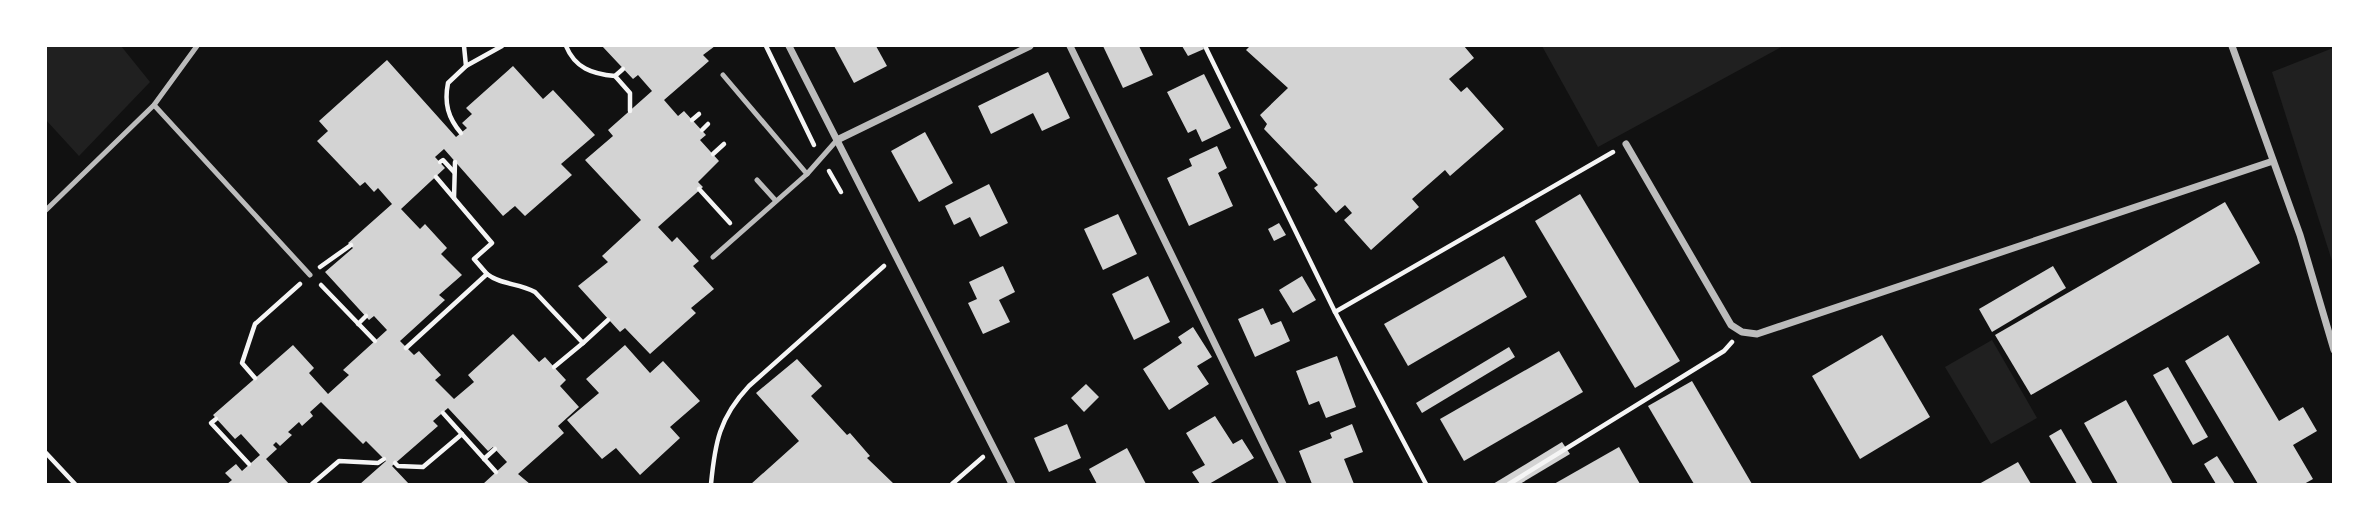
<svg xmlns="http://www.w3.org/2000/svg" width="2379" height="530" viewBox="0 0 2379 530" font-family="'DejaVu Sans',sans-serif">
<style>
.green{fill:#202020}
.building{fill:#d3d3d3}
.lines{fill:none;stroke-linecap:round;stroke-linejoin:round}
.path{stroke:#f5f5f5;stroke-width:4.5}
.service{stroke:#bcbcbc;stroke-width:5}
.minor{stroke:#bcbcbc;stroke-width:7}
</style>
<rect width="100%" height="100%" fill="#111"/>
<!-- green -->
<g class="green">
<polygon points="46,46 121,46 150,82 79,156 46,120"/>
<polygon points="1542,46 1783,46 1598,147"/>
<polygon points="2333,48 2333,264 2272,72"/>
<polygon points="1992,340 2037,418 1991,444 1945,367"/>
</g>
<!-- building -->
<g class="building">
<polygon points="602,46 715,46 703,55 709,61 664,100 678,116 684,111 706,135 700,140 719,161 698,182 703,187 658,227 672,242 677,237 699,261 693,266 714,289 691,308 696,313 650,354 625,328 620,332 578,286 608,262 602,256 641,220 585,160 613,136 608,130 652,91 638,75 633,79"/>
<polygon points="834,46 876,46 887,66 854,83"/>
<polygon points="1103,46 1139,46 1153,75 1123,88"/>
<polygon points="1182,46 1202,46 1204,49 1188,56"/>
<polygon points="1250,46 1464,46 1474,58 1449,79 1461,92 1467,87 1504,129 1450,176 1445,170 1412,199 1419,207 1371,250 1344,220 1352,213 1345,205 1336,213 1314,188 1318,185 1264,129 1267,124 1260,115 1288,88 1246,50"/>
<polygon points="387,60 456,137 467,128 462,123 472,114 466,108 513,66 543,99 553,90 595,135 561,164 572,175 525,216 515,206 503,216 444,149 435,157 445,168 401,209 420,229 425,224 447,248 441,254 462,275 439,295 445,300 400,341 414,355 419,351 441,375 435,380 454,399 474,382 468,375 513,334 539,362 545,357 554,367 566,380 560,386 579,407 558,426 564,433 518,474 530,484 483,484 507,462 493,447 488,451 448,408 433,421 438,426 392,466 409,484 360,484 386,461 366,441 363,444 321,402 310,412 313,416 302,426 299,422 288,432 292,435 280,446 276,442 273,445 277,449 266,459 289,484 227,484 232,480 225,473 236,464 242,471 260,455 241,434 235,439 213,415 293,345 314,368 309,373 328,394 349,375 343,370 387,330 374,316 369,320 325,272 353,248 348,243 392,204 378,188 374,192 365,182 360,186 317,141 328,131 319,121"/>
<polygon points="1048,72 1070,118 1042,131 1033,113 991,134 978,106"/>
<polygon points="1204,74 1231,128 1202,142 1196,129 1188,133 1167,92"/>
<polygon points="925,132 953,183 919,202 891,151"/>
<polygon points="1217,146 1227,168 1218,173 1233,206 1189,226 1167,178 1192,166 1189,159"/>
<polygon points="989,184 1008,223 980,237 970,217 954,225 945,206"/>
<polygon points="1580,194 1680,361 1635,388 1535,221"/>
<polygon points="2225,202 2260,263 2031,395 1995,335"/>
<polygon points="1118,214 1137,254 1103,270 1084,229"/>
<polygon points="1279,223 1286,235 1274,241 1268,229"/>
<polygon points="1504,256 1527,297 1408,366 1384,324"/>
<polygon points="1003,266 1015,292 999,300 1010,322 983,334 968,303 977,299 969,282"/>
<polygon points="2053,266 2066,288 1992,332 1979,309"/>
<polygon points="1148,276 1170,322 1134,340 1112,294"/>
<polygon points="1302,276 1316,300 1293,313 1279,290"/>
<polygon points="1263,308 1271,325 1281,321 1290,341 1255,357 1238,319"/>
<polygon points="1193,327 1212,357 1197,366 1209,384 1169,410 1143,369 1182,343 1178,337"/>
<polygon points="1882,335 1930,417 1860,459 1812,376"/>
<polygon points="2228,335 2279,421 2303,407 2317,431 2293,445 2313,479 2304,484 2258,484 2185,361"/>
<polygon points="625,345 650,373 663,361 700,401 670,427 680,438 640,475 616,448 602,459 567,420 599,393 586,379"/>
<polygon points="1509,347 1515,357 1422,413 1416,403"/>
<polygon points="1559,351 1583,392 1464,461 1440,419"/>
<polygon points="1337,356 1356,407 1326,418 1319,401 1309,405 1296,371"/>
<polygon points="797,359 822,386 811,396 847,435 850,433 870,456 867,458 894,484 751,484 799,441 756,393"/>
<polygon points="2168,367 2208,437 2193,445 2153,375"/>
<polygon points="1692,381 1752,484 1694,484 1648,406"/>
<polygon points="1086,384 1099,397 1084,412 1071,398"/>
<polygon points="2126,400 2173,484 2118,484 2084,423"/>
<polygon points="1215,416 1233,444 1242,439 1254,458 1209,484 1200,484 1192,472 1205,465 1186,433"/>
<polygon points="1067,424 1081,458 1049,472 1034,438"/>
<polygon points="1352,424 1363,452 1344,459 1354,484 1312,484 1299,451 1332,438 1330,433"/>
<polygon points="2061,429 2093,484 2077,484 2049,436"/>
<polygon points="1562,442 1570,454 1520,484 1493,484"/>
<polygon points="1619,447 1640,484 1554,484"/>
<polygon points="1127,448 1146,484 1097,484 1089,469"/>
<polygon points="2217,456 2235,484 2216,484 2204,464"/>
<polygon points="2018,462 2031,484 1979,484"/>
</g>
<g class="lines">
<!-- path -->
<g class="path">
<polyline points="464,46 466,66"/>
<path d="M 566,46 C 575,68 592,74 615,76 L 630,93 L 630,111"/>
<polyline points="766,46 814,145"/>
<polyline points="1205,46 1335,312 1426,484"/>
<polyline points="615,76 623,69"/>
<polyline points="692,120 699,114"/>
<polyline points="702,130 708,124"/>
<path d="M 461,133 C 448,118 444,103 448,83 L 466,66 L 502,46"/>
<polyline points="713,154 724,144"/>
<polyline points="440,162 443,160 454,172"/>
<polyline points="829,171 841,192"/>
<polyline points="436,177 492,243 474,259 487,274"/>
<polyline points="699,189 730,223"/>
<polyline points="454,198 455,162"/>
<polyline points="320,267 351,245"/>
<polyline points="321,285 375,341"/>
<polyline points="1335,312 1613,152"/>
<polyline points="358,324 366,316"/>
<path d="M 406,348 L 487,274 C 501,285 519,283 535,292 L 583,343 L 608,320"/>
<polyline points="554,367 583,343"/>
<polyline points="255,378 242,363 255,324 300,284"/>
<polyline points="443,413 496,472"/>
<polyline points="216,419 211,423 249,464"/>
<polyline points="46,453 75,484"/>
<polyline points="484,459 495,449"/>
<polyline points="395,463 398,466 423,467 462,434"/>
<polyline points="312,484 339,461 378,463 384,459"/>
<path d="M 711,484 C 715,443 719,418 749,386 L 884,266"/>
<polyline points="952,484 983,457"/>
<polyline points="1509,484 1724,351 1732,342"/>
</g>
<!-- service -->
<g class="service">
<polyline points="723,75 807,174"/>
<polyline points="154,105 310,275"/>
<polyline points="757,180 776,201"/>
<polyline points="46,210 154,105 197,46"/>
<polyline points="713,257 807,174 837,140"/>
</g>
<!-- minor -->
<g class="minor">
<polyline points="789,46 1012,484"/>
<polyline points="1070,46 1283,484"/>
<polyline points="2232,46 2300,235 2334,350"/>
<polyline points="837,140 1030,46"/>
<polyline points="1626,144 1731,325 1742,332 1757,334 2273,161"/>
</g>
</g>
<!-- border -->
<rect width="2379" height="530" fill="none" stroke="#ffffff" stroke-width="94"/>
</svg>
